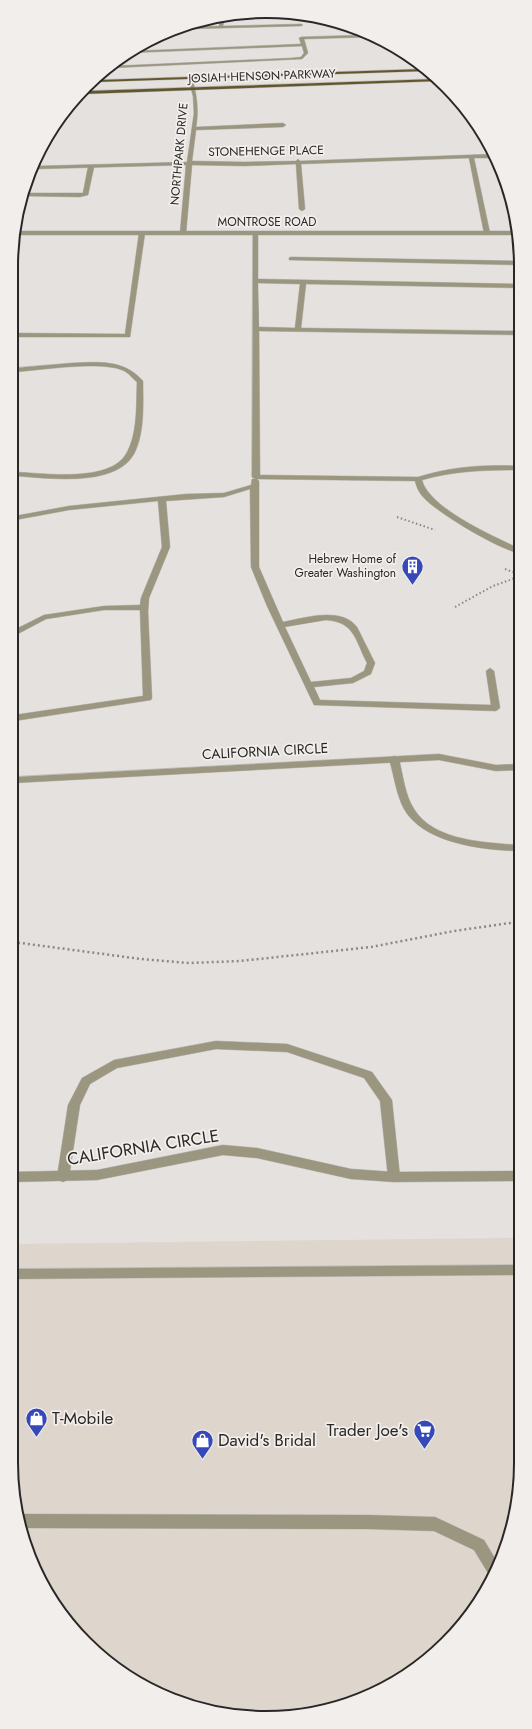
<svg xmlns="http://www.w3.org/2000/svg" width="532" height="1729" viewBox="0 0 532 1729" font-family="Jost,sans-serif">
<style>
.built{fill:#ded5cc}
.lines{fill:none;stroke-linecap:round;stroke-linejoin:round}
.service-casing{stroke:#bfbcb9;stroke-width:1}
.minor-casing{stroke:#bfbcb9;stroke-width:1}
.tertiary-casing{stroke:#bfbcb9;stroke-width:1}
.primary-casing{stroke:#bfbcb9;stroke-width:1}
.path-far1{stroke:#8b8987;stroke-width:2;stroke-dasharray:1.5 2.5;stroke-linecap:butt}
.path{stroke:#8b8987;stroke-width:2.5;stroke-dasharray:2 3;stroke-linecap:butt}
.service{fill:#9a9680;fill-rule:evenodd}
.minor{fill:#9a9680;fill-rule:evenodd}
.tertiary{fill:#9a9680;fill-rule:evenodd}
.primary{fill:#60572f;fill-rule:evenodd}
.labels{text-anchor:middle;stroke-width:3.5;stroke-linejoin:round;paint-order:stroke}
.far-street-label{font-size:12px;fill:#292827;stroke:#f2eeeb}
.far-poi-label{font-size:12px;fill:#292827;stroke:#f2eeeb;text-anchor:end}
.street-label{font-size:14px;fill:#292827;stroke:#f2eeeb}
.near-street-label{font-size:17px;fill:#292827;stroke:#f2eeeb}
.near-poi-label{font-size:17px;fill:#292827;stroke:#f2eeeb;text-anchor:start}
.rim{fill:none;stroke:#292827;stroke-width:2}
</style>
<rect width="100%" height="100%" fill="#e4e1de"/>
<!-- built -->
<polygon class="built" points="517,1238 516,1513 478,1605 408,1675 332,1709 233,1716 153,1692 74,1631 30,1560 11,1463 12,1244"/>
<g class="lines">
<defs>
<g id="service">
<polygon points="221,16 225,16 223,26 301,24 303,25 301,26 185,29 190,27 219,26"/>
<polygon points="366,35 372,37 304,39 308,53 302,59 110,68 113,66 292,58 301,57 304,53 302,46 127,53 133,51 301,44 299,38 301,37"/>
<polygon points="91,165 94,167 88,195 80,197 24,196 25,193 83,193 88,167"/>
<polygon points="142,231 145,233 130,337 15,337 15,333 125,334 139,233"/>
<path d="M 253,232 L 258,233 L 258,279 L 519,284 L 519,288 L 306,284 L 301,328 L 519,331 L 519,335 L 259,331 L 260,475 L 418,477 C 450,467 484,464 518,466 L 518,470 C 485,470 453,471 422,480 C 429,508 493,536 518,548 L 518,553 C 497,548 441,515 425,499 C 420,494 417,489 415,481 L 257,479 L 259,481 L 259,567 L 283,622 C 304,618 341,606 357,627 L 375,663 L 371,674 L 353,683 L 314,687 L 320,700 L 491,705 L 486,671 L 490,668 L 494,671 L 500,708 L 496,711 L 314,705 L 267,606 L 251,567 L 250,489 L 224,497 L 166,501 L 170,547 L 149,598 L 148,612 L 152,698 L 151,700 L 14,721 L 14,715 L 143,696 L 140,610 L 104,610 L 46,619 L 14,636 L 14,630 L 44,615 L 104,606 L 140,605 L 141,598 L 162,547 L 158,501 L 69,510 L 15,520 L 15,516 L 69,506 L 186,494 L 224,493 L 251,485 L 252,479 L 255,479 L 252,477 ZM 258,283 L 300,284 L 295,328 L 259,327 ZM 326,620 C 355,622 355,640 367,663 L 364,671 L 351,678 L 311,682 L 285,627 Z"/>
<polygon points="291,257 519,261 519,265 289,260 289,258"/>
<path d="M 394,756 L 399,759 C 403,775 405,795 414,809 C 434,841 483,842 517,845 L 517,851 C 482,850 423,843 404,809 C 396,794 394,775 389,759 Z"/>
<polygon points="216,1041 287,1044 372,1072 392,1100 400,1177 398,1180 394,1182 390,1180 388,1177 380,1101 364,1078 287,1052 216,1049 117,1068 90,1084 80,1105 69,1177 67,1180 63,1182 59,1180 57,1177 68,1105 82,1078 114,1060"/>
<polygon points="517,1265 517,1275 12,1279 12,1269"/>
<polygon points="23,1514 368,1515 435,1517 484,1540 496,1560 491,1574 488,1573 474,1550 434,1531 368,1529 24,1528 21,1515"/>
</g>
<g id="minor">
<path d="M 190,77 L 192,78 C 197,95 199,110 196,127 L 283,123 L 286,125 L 283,127 L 196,130 L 192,161 L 245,162 L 296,161 L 298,159 L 300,161 L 495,154 L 496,158 L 474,158 L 490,233 L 487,235 L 484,233 L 469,158 L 301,164 L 305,209 L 302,211 L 299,209 L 296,164 L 245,166 L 192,165 L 186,233 L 183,235 L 180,233 L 186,165 L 35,169 L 37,166 L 187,162 L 194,113 L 193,96 L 188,78 Z"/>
<path d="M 72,363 C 100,362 123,359 143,381 C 143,404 145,433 134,454 C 115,488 47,478 15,476 L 15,472 C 43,473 109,483 126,454 C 138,434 136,404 137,382 C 132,378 128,372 122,370 C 99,361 42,370 15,372 L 15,368 Z"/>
<polygon points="439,754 496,765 518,764 518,770 496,771 439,760 14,783 14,777"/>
<polygon points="223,1145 257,1148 351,1169 394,1172 517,1171 517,1181 394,1182 351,1179 257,1158 223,1155 97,1180 12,1182 12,1172 97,1170"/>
</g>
<polygon id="tertiary" points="16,231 518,231 519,235 16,235"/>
<g id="primary">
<polygon points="424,69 427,71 96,82 99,80"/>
<polygon points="437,79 440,81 84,94 87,91"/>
</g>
</defs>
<!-- service casing -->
<use href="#service" class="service-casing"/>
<!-- minor casing -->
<use href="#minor" class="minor-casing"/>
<!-- tertiary casing -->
<use href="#tertiary" class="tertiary-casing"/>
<!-- primary casing -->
<use href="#primary" class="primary-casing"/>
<!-- path-far1 -->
<g class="path-far1">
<polyline points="397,517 435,530"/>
<polyline points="505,569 518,574"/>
<polyline points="455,607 493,586 518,577"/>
</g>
<!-- path -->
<polyline class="path" points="13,942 141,959 189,963 240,961 371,947 454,931 517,922"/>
<!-- service -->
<use href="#service" class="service"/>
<!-- minor -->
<use href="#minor" class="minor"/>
<!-- tertiary -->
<use href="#tertiary" class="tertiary"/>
<!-- primary -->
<use href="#primary" class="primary"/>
</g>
<!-- icons -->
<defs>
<symbol id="building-pin" viewBox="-11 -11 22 30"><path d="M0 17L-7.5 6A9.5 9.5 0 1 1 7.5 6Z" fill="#3648ba" stroke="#f2eeeb"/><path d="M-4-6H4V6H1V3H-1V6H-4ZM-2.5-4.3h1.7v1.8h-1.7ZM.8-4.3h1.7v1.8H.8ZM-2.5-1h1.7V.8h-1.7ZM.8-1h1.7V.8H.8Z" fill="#fff"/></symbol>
<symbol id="shop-pin" viewBox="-11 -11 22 30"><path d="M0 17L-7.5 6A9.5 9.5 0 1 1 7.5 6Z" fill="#3648ba" stroke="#f2eeeb"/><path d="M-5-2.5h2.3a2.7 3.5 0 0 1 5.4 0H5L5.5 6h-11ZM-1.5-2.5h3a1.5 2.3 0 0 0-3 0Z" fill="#fff"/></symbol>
<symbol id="supermarket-pin" viewBox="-11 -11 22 30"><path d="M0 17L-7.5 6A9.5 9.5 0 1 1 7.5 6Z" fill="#3648ba" stroke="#f2eeeb"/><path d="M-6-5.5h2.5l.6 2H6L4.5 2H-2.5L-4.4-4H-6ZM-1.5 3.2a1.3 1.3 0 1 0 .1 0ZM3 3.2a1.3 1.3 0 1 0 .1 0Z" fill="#fff"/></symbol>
</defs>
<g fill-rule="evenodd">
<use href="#building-pin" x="400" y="554" width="25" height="34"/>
<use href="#shop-pin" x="24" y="1406" width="25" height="34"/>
<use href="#supermarket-pin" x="412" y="1418" width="25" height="34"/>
<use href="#shop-pin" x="190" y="1428" width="25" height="34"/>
</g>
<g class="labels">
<!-- far-street labels -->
<g class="far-street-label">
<text transform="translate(262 76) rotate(-2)" y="4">JOSIAH HENSON PARKWAY</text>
<text transform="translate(266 151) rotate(-1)" y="4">STONEHENGE PLACE</text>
<text transform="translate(179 154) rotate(-85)" y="4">NORTHPARK DRIVE</text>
<text x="267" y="226">MONTROSE ROAD</text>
</g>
<!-- far-poi labels -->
<g class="far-poi-label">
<text x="396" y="563">Hebrew Home of<tspan x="396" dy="14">Greater Washington</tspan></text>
</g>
<!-- street labels -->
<g class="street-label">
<text transform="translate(265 751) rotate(-3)" y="5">CALIFORNIA CIRCLE</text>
</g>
<!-- near-street labels -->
<g class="near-street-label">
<text transform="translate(143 1147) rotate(-9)" y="6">CALIFORNIA CIRCLE</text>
</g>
<!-- near-poi labels -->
<g class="near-poi-label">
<text x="52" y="1424">T-Mobile</text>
<text x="408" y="1436" text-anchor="end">Trader Joe's</text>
<text x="218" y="1446">David's Bridal</text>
</g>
</g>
<!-- crop -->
<path d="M0 0H532V1729H0ZM266 18H266A248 248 0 0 1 514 266V1463A248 248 0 0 1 266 1711H266A248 248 0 0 1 18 1463V266A248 248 0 0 1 266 18Z" fill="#f2eeeb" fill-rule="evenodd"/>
<path class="rim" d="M266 18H266A248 248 0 0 1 514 266V1463A248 248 0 0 1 266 1711H266A248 248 0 0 1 18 1463V266A248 248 0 0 1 266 18Z"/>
</svg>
